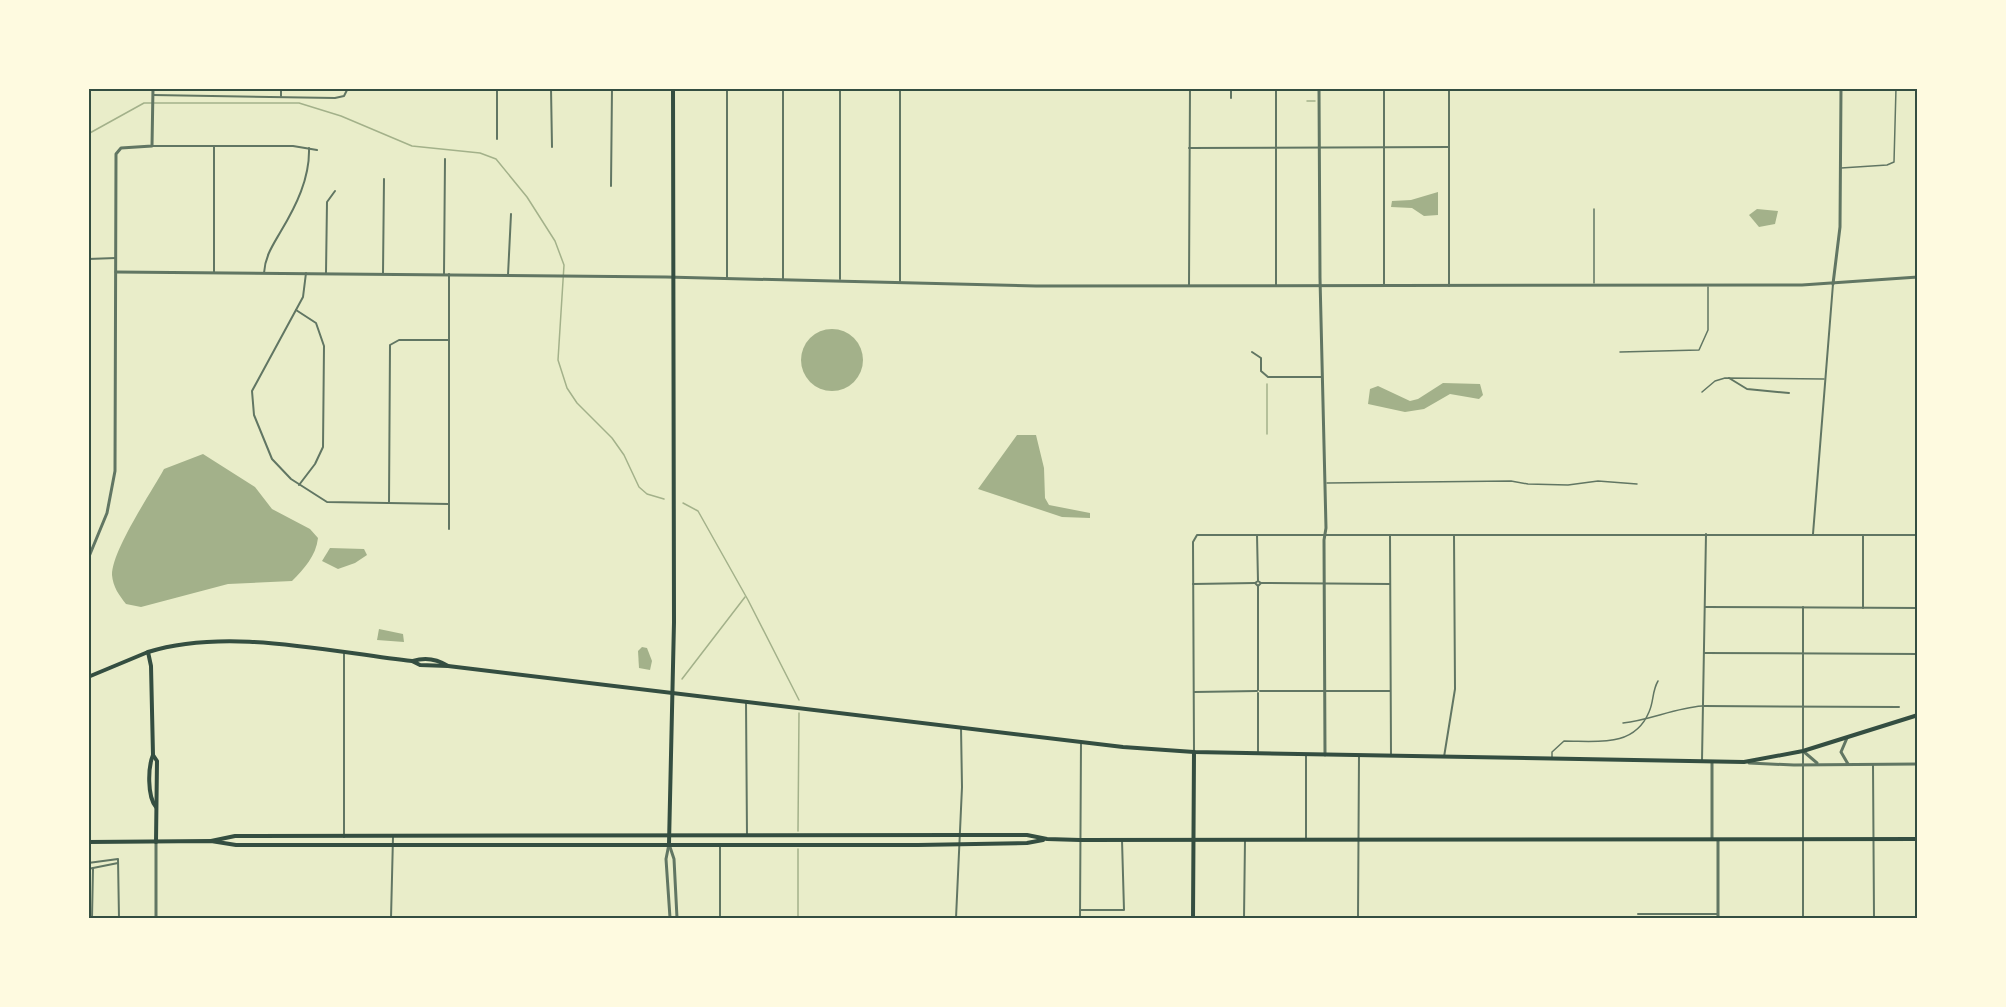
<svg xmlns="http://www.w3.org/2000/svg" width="2006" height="1007" viewBox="0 0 2006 1007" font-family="Rubik,sans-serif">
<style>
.water{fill:#a3b18a}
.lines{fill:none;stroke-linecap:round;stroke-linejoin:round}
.stream{stroke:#a3b18a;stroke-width:1.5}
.service{stroke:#617663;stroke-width:1.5}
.pedestrian{stroke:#617663;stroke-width:2}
.minor{stroke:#617663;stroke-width:2}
.tertiary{stroke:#617663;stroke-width:3}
.secondary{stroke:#344e41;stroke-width:4}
.primary{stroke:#344e41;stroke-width:4}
.neatline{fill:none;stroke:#344e41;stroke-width:2}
</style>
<rect width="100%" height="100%" fill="#e9edc9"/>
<!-- water -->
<g class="water">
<polygon points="1438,192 1438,215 1424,216 1412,208 1391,207 1392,201 1411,200"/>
<polygon points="1757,209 1778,211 1775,224 1759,227 1749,215"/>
<circle cx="832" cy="360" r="31"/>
<polygon points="1443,383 1480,384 1483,395 1479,399 1450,394 1424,409 1405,412 1368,404 1370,389 1378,386 1410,401 1418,399"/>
<polygon points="1017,435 1036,435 1044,468 1045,498 1049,505 1090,513 1090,518 1062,517 978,489"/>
<path d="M 203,454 L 255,487 L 272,509 L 310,529 L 318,538 C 316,556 304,569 292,581 L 228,584 L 141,607 L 126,604 C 119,595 113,587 112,575 C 112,550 151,493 164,469 Z"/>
<polygon points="330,548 364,549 367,555 355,563 338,569 322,561"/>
<polygon points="379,629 403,634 404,642 377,640"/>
<polygon points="642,647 647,648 652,661 650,670 639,668 638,651"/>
</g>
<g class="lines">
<!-- stream -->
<g class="stream">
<polyline points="1307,101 1315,101"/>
<polyline points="88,134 144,103 299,103 341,116 412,146 480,153 496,159 527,197 555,241 564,265 558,360 567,388 577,403 612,438 624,455 639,487 647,494 664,499"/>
<polyline points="1267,384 1267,434"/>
<polyline points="683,503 698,511 748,600 799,700"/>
<polyline points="682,679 745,597"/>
<polyline points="798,831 799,713"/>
<polyline points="798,918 798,849"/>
</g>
<!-- service -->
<g class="service">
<polyline points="1841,168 1887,165 1894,162 1896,88"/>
<polyline points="1594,283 1594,209"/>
<polyline points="1620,352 1699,350 1708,330 1708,287"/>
<polyline points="1702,392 1715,381 1725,378 1824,379"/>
<polyline points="1327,483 1511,481 1528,484 1568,485 1598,481 1637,484"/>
<path d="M 1623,723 C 1650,720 1675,708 1702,706"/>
<path d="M 1552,757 L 1552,752 L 1564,741 C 1597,741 1634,748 1649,712 C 1654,701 1652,691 1658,681"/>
</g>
<!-- pedestrian -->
<g class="pedestrian">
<polyline points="88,863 118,859 119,918"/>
<polyline points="88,869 118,863"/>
<polyline points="92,918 93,868"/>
</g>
<!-- minor -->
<g class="minor">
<polyline points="497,88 497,139"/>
<polyline points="551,88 552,147"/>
<polyline points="727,88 727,278"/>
<polyline points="840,88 840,279"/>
<polyline points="900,88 900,281"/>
<polyline points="1276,88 1276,286"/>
<polyline points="1384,88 1384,286"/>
<polyline points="1449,88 1449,286"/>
<polyline points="153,95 335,98 344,96 348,88"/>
<polyline points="281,96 281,88"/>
<polyline points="1231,98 1231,88"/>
<polyline points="152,146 293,146 317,150"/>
<polyline points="1189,148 1449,147"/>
<polyline points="611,186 612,88"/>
<polyline points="88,259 116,258"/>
<polyline points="214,273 214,147"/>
<path d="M 264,273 C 265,256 273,245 281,231 C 296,206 310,178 309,148"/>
<polyline points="306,273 303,297 252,391 254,415 272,459 291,479 327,502 449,504"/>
<polyline points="326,273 327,202 335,191"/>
<polyline points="383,273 384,179"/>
<polyline points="444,274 445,159"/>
<polyline points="449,274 449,529"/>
<polyline points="508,275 511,214"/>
<polyline points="783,279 783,88"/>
<polyline points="1189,285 1190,88"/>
<polyline points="296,310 316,323 324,346 323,447 315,464 299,485"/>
<polyline points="1252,352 1261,358 1261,371 1268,377 1321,377"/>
<polyline points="1729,378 1747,389 1789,393"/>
<polyline points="389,503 390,345 399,340 449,340"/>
<polyline points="1813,534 1833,284"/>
<polyline points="1257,535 1258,581 1255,583 1258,586 1261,583 1258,581"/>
<polyline points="1390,535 1391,756"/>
<polyline points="1863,535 1863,608"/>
<polyline points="1261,583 1390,584"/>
<polyline points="1193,584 1255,583"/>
<polyline points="1258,586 1258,690"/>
<polyline points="1705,607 1918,608"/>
<polyline points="1803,607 1803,918"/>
<polyline points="1704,653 1918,654"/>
<polyline points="1260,691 1390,691"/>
<polyline points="1194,692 1257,691"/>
<polyline points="746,701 747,836"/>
<polyline points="1704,706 1899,707"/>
<polyline points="1194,752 1193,542 1197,535 1918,535"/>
<polyline points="1258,753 1258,693"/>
<polyline points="1444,757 1455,689 1454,536"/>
<polyline points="1702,760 1706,534"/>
<polyline points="1873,765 1874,918"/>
<polyline points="344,837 344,654"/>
<polyline points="1306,838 1306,754"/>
<polyline points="720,844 720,918"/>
<polyline points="1080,910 1124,910 1122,840"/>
<polyline points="1638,914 1718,914"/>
<polyline points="391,918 393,837"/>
<polyline points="956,918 962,787 961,727"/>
<polyline points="1080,918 1081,742"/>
<polyline points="1244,918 1245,840"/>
<polyline points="1358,918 1359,755"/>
</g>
<!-- tertiary -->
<g class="tertiary">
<polyline points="1319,88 1320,278 1326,528 1324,540 1325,755"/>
<polyline points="116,272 666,277 1036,286 1802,285 1918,277"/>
<polyline points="1833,284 1840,227 1841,88"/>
<polyline points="88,559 107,513 115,471 116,154 121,148 152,146 153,88"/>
<polyline points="1847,738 1841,752 1848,764"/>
<polyline points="1803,751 1817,763"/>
<polyline points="1712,763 1712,839"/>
<polyline points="1749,763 1794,765 1918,764"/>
<polyline points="1718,840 1718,918"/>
<polyline points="156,842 156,918"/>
<polyline points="669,844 674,859 677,918"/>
<polyline points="669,844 666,859 670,918"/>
</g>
<!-- secondary -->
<g class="secondary">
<path d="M 148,652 C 228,627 330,652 412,661 L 420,665 L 448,666 L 1123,747 L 1194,752 L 1744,762 L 1803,751 L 1918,715"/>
<path d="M 413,661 C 425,657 437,659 448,666"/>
<polyline points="669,844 674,622 673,88"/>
<polyline points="1193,918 1194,752"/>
</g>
<!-- primary -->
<g class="primary">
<path d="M 88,677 L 148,652 L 151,666 L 153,755 C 148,767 147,796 156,807"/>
<polyline points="153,755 157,761 156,842"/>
<polyline points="211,841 235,836 960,835 1027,835 1047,839 1080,840 1918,839"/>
<polyline points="88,842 211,841 236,845 918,845 1027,843 1043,840"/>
</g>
</g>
<!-- border -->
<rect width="2006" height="1007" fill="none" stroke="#fefae0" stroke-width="180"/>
<rect x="90" y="90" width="1826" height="827" class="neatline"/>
</svg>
